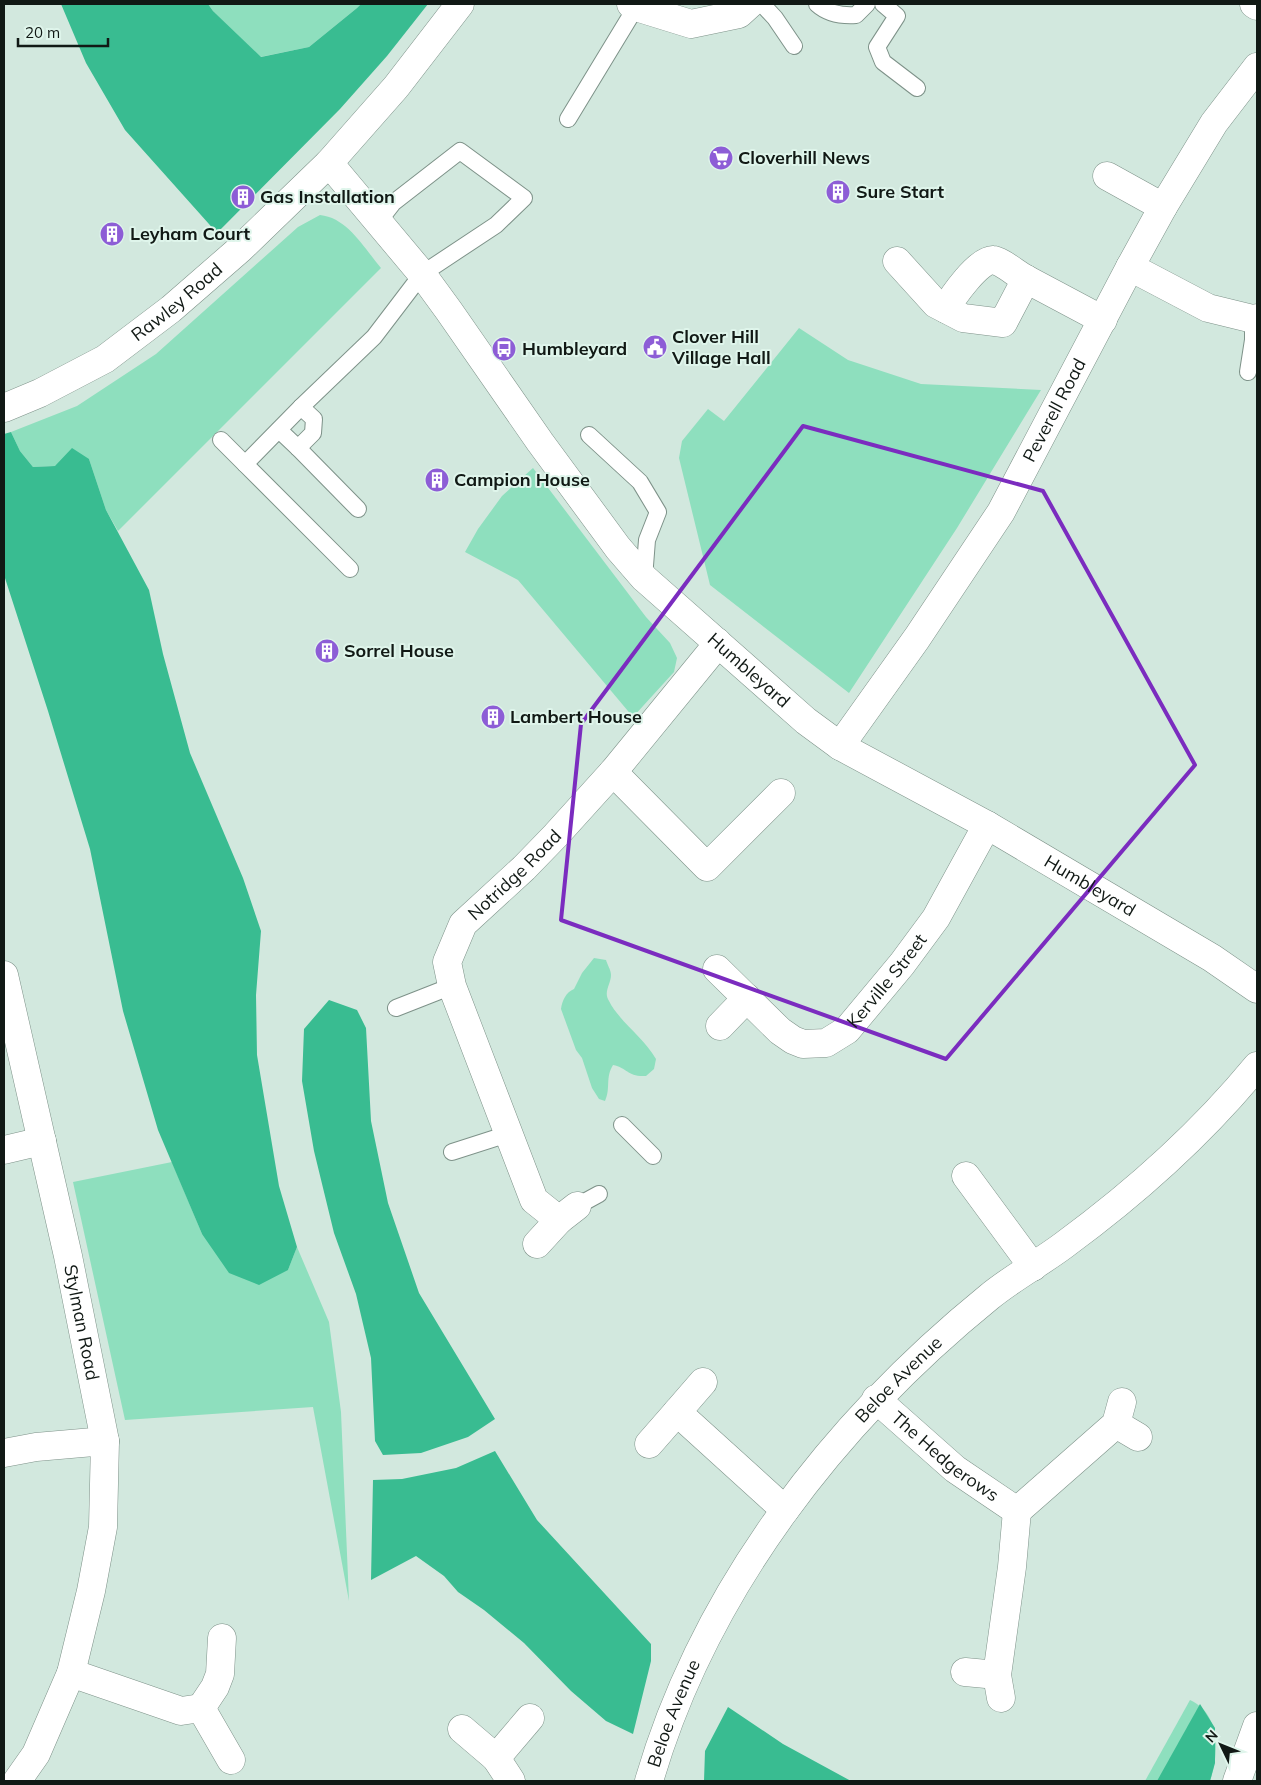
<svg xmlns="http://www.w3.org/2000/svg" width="1261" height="1785" viewBox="0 0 1261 1785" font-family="Mulish,sans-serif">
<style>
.green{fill:#8edfbe}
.forest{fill:#39bc91}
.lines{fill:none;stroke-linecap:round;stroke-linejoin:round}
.lane-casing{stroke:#7e9289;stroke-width:18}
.street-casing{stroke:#7e9289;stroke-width:29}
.lane{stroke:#fff;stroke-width:16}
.street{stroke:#fff;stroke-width:28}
.marked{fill:none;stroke:#7b2cbf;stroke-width:4;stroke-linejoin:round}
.labels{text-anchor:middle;stroke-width:4;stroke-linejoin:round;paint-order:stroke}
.poi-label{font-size:18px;font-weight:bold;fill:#111915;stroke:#dff5eb;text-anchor:start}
.street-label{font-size:18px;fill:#111915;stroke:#dff5eb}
</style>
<rect width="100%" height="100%" fill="#d2e8de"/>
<!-- green -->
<g class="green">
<polygon points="208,4 361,4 357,8 309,47 260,57 213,11"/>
<path d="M 320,215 C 348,218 364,248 381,268 L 118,531 L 106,510 L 89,459 L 55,466 L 33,467 L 20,451 L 11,432 L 77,406 L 156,354 L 298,227 Z"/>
<polygon points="799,328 848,360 921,384 1041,390 957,528 849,693 710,585 679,458 682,441 708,409 724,421"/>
<polygon points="533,468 646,617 670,643 677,658 674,672 633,717 518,580 465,552 478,529 502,496"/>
<path d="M 594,958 L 606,960 C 607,964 611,970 611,975 C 611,984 603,992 609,1001 C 619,1021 643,1037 656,1059 L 654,1069 L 646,1076 C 627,1077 628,1068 613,1065 C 605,1078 611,1088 605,1101 L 599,1099 L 592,1088 L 582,1058 L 576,1050 L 561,1009 C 562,1001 566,992 574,989 L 582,973 Z"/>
<polygon points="172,1162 202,1234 288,1270 297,1247 329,1322 341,1412 349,1601 313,1407 125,1420 73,1182"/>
<path d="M 1190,1700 C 1221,1714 1219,1754 1210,1781 L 1145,1781 Z"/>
</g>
<!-- forest -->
<g class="forest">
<polygon points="61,4 208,4 213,11 261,57 309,47 357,8 361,4 428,4 387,56 340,109 217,233 125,130 86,63"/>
<polygon points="11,432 20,451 33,467 55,466 72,448 89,459 106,510 149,590 163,654 190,753 243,878 261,931 256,995 257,1055 279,1186 297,1247 288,1270 259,1285 229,1273 202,1234 158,1130 123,1011 90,849 48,711 4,575 4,434"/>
<polygon points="329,1000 357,1010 366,1028 371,1121 388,1203 419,1293 495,1419 468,1437 421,1453 383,1455 375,1441 371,1358 356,1294 334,1233 314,1151 302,1081 304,1029"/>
<polygon points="495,1451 537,1520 651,1644 651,1661 633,1734 606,1721 571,1691 524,1643 484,1610 458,1592 444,1576 416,1556 371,1580 373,1480 402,1479 456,1468"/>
<polygon points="1200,1704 1215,1728 1215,1763 1210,1781 1157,1781"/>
<polygon points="728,1707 783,1744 851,1781 704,1781 705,1751"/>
</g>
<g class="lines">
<defs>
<g id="lane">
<polyline points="762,4 775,18 794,46"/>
<path d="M 817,4 C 828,14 841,16 856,15 L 867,4"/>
<polyline points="883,4 897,16 877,47 883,62 917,88"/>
<polyline points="568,119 636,7"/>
<polyline points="1248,372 1253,340 1253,319"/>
<polyline points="279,430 298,448 313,433 314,419 301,407"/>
<polyline points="589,435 640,482 658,512 647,540 644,578"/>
<polyline points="221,440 245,464"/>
<polyline points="298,448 358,509"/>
<polyline points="350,569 245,464 301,407 374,337 422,274 496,225 524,198 460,151 393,203 379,221"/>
<polyline points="396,1008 452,986"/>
<polyline points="622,1125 653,1156"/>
<polyline points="452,1152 508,1134"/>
<polyline points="577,1206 599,1194"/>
</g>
<g id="street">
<polyline points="631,4 636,7 691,24 739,14 750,4"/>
<polyline points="1254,4 1257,6"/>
<path id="s1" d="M 329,163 L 422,274 L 449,311 L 540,442 L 618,548 L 644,578 L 806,721 L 840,746 L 987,825 L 1212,958 L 1257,989"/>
<polyline points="1107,176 1163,207"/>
<polyline points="897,261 936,304 963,318 1003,323 1026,279 1103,320"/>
<polyline points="1130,267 1208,308 1253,319 1257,318"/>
<path d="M 946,309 C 952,297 979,259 993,260 C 1000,260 1018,275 1026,279"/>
<path id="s2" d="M 4,408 L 40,393 L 105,359 L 171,309 L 240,249 L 329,163 L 396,87 L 460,4"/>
<path id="s3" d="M 840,746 L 917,638 L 1001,512 L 1130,267 L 1163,207 L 1214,123 L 1257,67"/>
<polyline points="613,772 707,867 781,793"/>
<path id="s4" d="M 717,969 L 780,1031 L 793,1040 L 803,1044 L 826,1043 L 847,1030 L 902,964 L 936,918 L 987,825"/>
<path id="s5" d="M 4,975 L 68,1256 L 105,1441 L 103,1527 L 91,1591 L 71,1673 L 36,1754 L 17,1781"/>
<polyline points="720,1026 747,998"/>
<polyline points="4,1150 42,1141"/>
<polyline points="966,1176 1033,1267"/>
<path id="s6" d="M 577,1206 L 559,1220 L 534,1200 L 452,986 L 447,962 L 463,924 L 524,868 L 556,835 L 613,772 L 712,651 L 717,642"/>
<polyline points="537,1244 559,1220"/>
<polyline points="703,1382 677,1412 785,1510"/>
<path id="s7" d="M 876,1399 L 955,1469 L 1017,1511 L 1116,1424 L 1122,1402"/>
<polyline points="1116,1424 1138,1437"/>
<polyline points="649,1444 677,1412"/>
<polyline points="4,1453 36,1447 105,1441"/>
<polyline points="965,1672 997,1675 1012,1567 1017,1511"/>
<polyline points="71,1673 181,1711 201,1708 231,1760"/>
<polyline points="997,1675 1001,1698"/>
<polyline points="201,1708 215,1687 220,1674 222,1638"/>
<polyline points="462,1729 496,1758 511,1781"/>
<polyline points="496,1758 530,1718"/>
<path id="s8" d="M 649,1781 C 705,1589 835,1422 989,1297 C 1012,1278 1040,1263 1064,1245 C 1135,1193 1201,1134 1257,1066"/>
<polyline points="1237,1781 1257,1726"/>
</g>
</defs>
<!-- lane casing -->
<use href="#lane" class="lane-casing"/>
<!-- street casing -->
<use href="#street" class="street-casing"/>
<!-- lane -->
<use href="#lane" class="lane"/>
<!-- street -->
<use href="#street" class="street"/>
</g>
<!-- marked area -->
<path class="marked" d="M 803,426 L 1043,491 L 1195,765 L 946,1059 L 561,920 L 581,724 Z"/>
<!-- icons -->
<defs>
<symbol id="supermarket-disc" viewBox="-11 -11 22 22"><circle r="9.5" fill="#8d5dd6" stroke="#dff5eb"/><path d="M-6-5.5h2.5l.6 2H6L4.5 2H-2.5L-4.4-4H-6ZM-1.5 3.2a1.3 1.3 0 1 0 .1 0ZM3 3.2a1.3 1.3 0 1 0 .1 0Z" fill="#fff"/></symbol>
<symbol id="building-disc" viewBox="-11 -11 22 22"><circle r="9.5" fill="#8d5dd6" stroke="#dff5eb"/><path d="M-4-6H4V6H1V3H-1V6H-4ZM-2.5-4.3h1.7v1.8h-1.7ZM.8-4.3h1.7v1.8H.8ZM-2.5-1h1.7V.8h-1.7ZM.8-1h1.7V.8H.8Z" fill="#fff"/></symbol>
<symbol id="civic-disc" viewBox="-11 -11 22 22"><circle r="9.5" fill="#8d5dd6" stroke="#dff5eb"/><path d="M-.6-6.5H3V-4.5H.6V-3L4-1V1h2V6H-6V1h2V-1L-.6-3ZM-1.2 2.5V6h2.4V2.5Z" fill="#fff"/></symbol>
<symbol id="bus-disc" viewBox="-11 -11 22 22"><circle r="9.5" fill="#8d5dd6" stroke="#dff5eb"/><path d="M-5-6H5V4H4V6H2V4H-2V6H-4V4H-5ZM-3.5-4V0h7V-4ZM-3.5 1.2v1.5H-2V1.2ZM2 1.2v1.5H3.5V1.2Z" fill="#fff"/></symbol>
</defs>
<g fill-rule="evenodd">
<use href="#supermarket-disc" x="707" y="144" width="28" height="28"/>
<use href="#building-disc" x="824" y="178" width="28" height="28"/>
<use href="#building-disc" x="229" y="183" width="28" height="28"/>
<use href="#building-disc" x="98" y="220" width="28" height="28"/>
<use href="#civic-disc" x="641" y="333" width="28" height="28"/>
<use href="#bus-disc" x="490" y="335" width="28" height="28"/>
<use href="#building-disc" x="423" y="466" width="28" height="28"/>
<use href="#building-disc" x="313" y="637" width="28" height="28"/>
<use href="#building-disc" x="479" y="703" width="28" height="28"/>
</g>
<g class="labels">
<!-- poi labels -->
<g class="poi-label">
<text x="738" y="164">Cloverhill News</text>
<text x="856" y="198">Sure Start</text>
<text x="260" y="203">Gas Installation</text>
<text x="130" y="240">Leyham Court</text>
<text x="672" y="343">Clover Hill<tspan x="672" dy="21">Village Hall</tspan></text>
<text x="522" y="355">Humbleyard</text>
<text x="454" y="486">Campion House</text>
<text x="344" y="657">Sorrel House</text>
<text x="510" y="723">Lambert House</text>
</g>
<!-- street labels -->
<g class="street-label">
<text dy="6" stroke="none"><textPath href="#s2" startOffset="204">Rawley Road</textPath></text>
<text dy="6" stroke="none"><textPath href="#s3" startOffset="399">Peverell Road</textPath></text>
<text dy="6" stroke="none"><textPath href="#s1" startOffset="661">Humbleyard</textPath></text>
<text dy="6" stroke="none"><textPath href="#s6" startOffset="421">Notridge Road</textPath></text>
<text dy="6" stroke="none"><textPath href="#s1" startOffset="1066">Humbleyard</textPath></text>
<text dy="6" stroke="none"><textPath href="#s4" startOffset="226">Kerville Street</textPath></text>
<text dy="6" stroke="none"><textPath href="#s5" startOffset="356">Stylman Road</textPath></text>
<text dy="6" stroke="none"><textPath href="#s8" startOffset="478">Beloe Avenue</textPath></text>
<text dy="6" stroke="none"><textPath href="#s7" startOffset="90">The Hedgerows</textPath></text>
<text dy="6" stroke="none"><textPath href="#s8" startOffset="72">Beloe Avenue</textPath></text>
</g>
</g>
<!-- border -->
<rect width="1261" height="1785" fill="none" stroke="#111915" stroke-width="10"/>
<!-- north arrow -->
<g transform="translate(1221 1745) rotate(313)" stroke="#dff5eb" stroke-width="4" paint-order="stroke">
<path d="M0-4L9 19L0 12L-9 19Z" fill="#111915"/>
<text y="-8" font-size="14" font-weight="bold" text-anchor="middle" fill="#111915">N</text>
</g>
<!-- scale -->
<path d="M18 38v8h90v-8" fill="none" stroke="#111915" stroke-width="2.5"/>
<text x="25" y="38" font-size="15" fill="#111915" stroke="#dff5eb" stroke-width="4" paint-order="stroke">20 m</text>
</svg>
